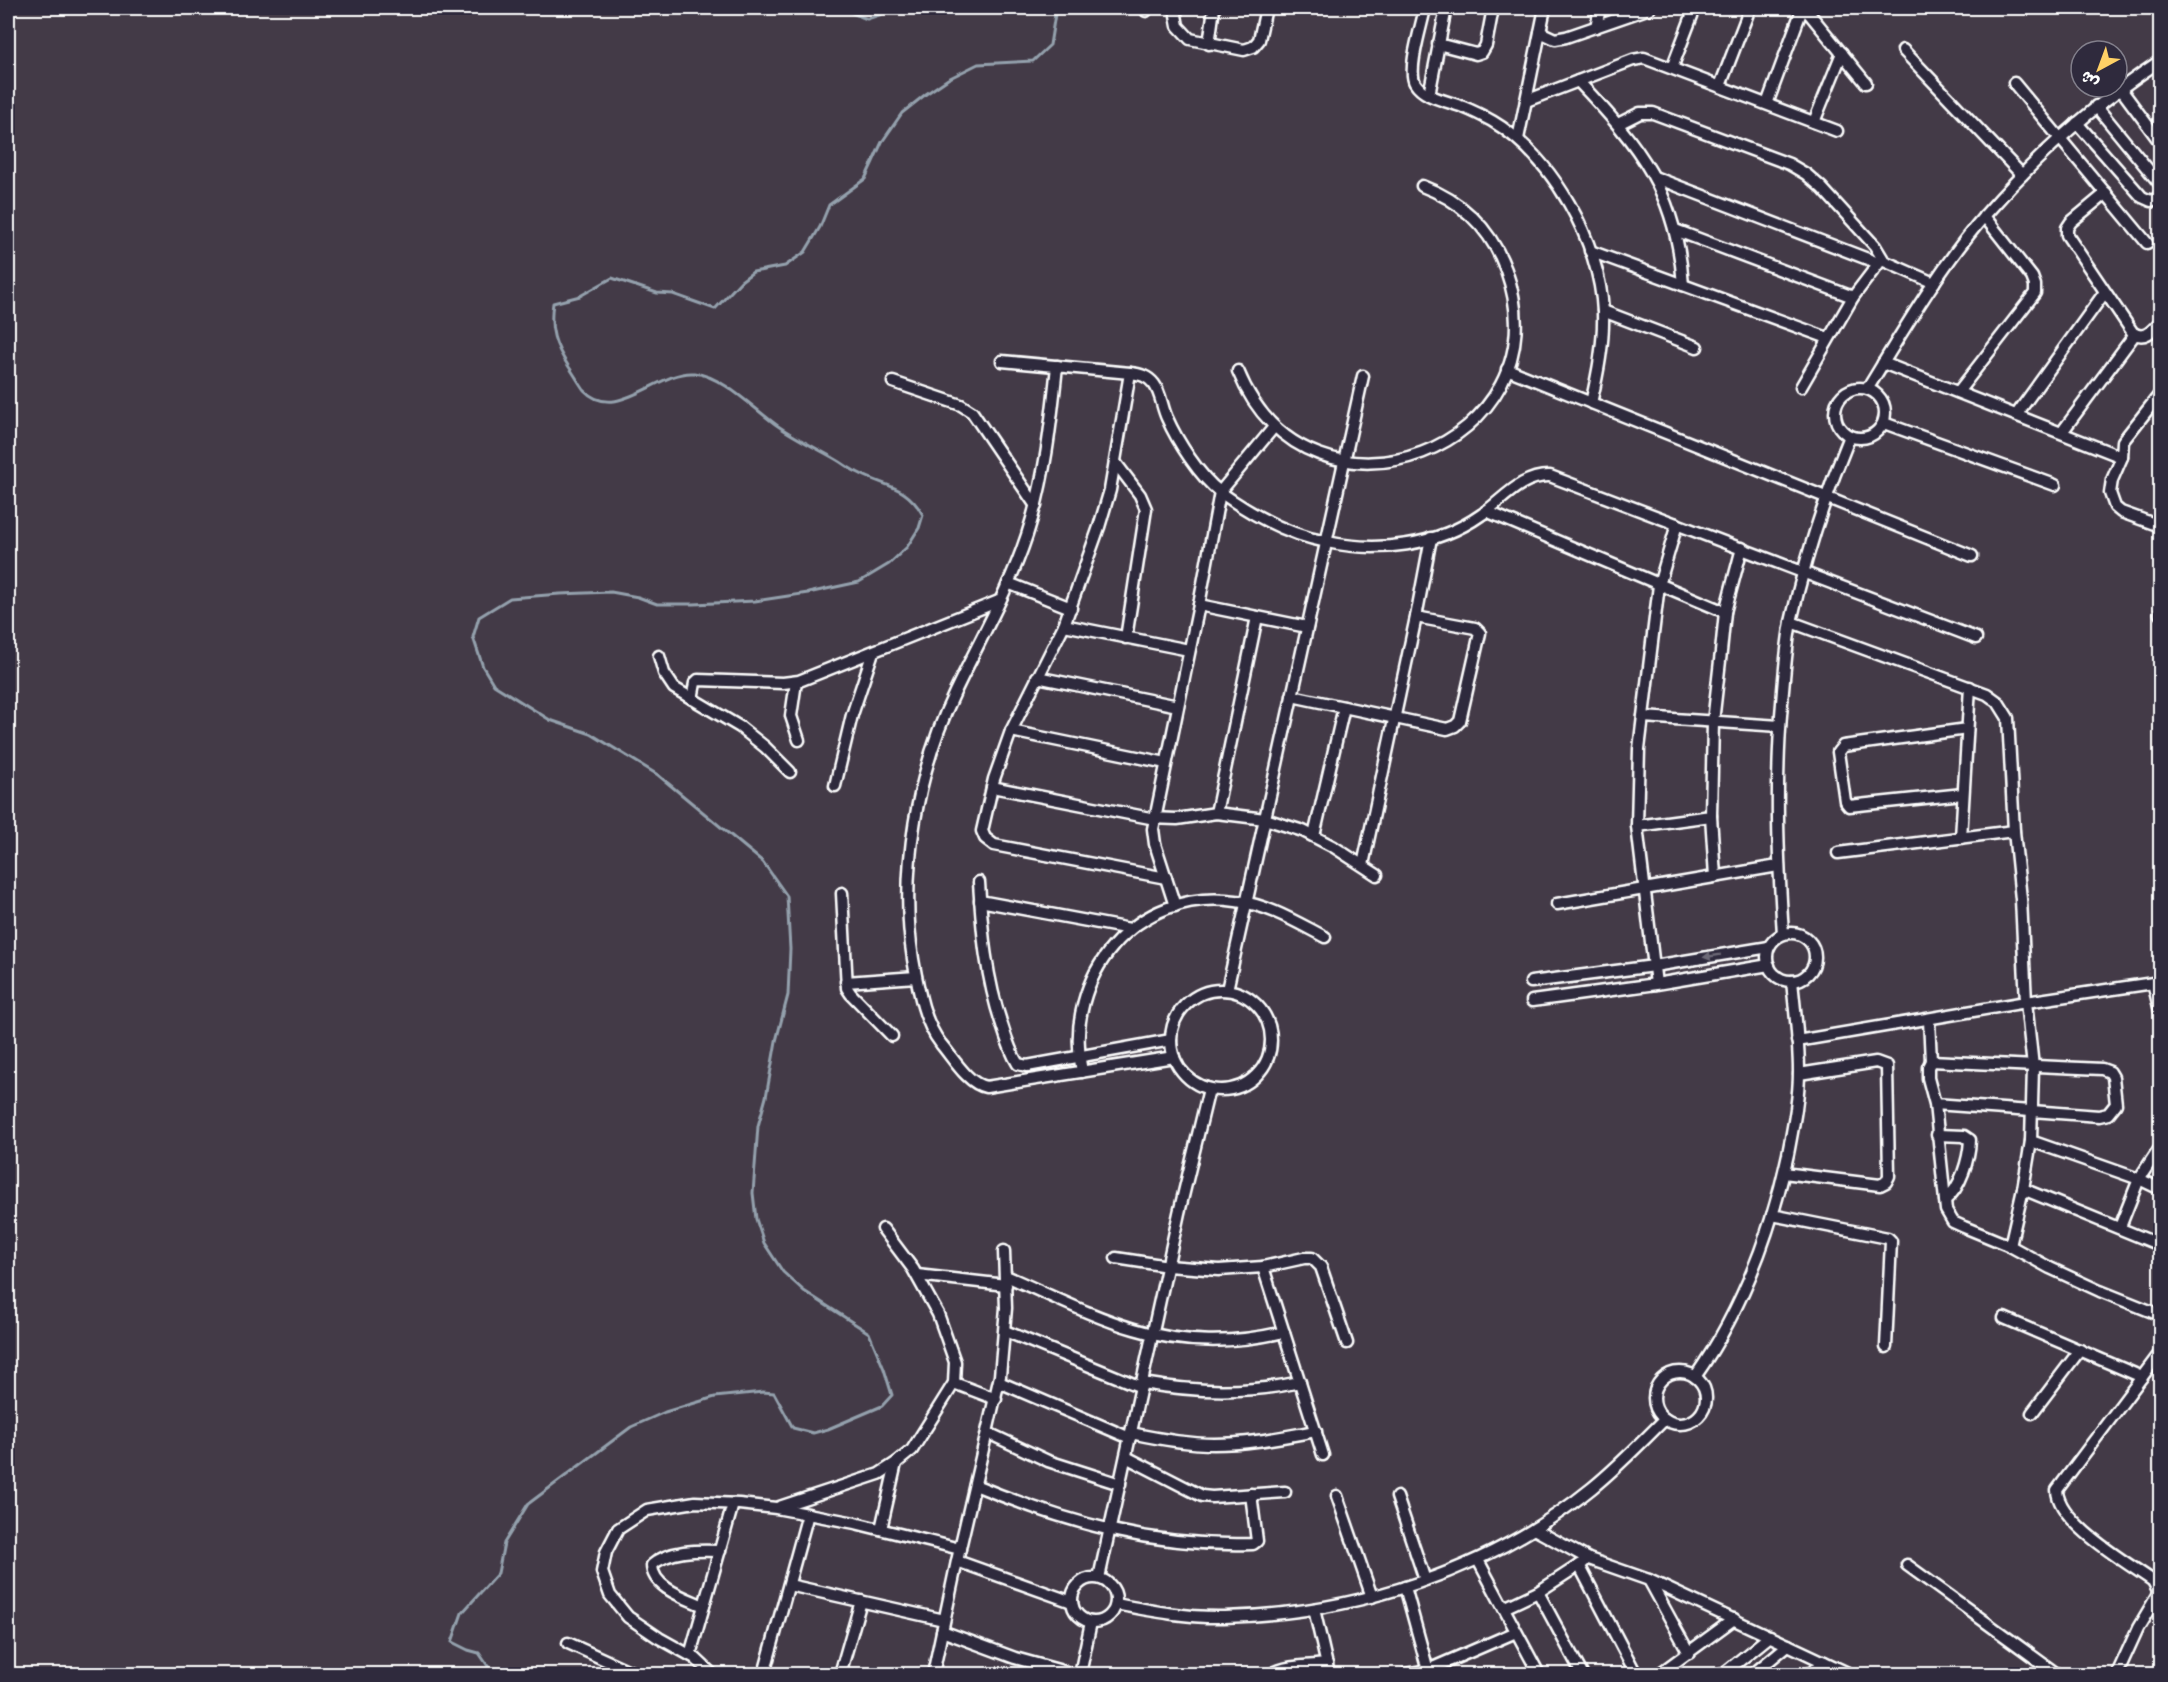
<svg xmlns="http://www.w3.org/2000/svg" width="2168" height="1682" viewBox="0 0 2168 1682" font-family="'Comic Neue','Playpen Sans Arabic',sans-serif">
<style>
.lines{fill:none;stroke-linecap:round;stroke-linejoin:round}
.stream{stroke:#94a1ad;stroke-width:3}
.street-casing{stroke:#fff;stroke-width:15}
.street{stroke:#2f2a3d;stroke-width:10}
.oneway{fill:#6d6a77}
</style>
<rect width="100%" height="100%" fill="#433a47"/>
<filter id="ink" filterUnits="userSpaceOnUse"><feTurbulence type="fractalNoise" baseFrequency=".0167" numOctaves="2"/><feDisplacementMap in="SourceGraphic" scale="12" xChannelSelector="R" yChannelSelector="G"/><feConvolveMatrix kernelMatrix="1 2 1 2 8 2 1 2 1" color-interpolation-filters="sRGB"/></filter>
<g filter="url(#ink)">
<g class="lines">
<!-- stream -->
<g class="stream">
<polyline points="840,8 867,19 882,14 888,8"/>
<path d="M 497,1674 L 492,1672 L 479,1653 L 468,1650 L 452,1642 L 462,1613 L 498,1573 L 504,1543 L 528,1504 L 631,1427 L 665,1412 L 715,1397 L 763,1392 L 774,1393 L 793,1428 L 813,1433 L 828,1429 L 882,1406 L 892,1395 L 884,1369 L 869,1333 L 804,1291 L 783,1272 L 764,1243 L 756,1219 L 753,1193 L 758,1126 L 766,1097 L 776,1041 L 788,995 L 790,949 L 787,896 L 763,862 L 658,775 L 591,734 L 550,720 L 494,685 L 483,667 L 473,637 L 479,617 L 510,598 L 560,594 L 611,592 L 638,597 L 657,604 L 694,604 L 755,601 L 808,593 L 859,582 L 889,564 L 907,547 L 919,528 L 923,515 C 906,484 884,487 857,472 C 850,469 844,464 837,460 C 818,449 797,439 778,426 C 755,410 723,376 694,373 C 659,370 616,424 584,390 C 579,383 574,374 569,367 C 555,346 549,329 553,303 L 580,296 L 612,278 L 657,293 L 673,294 L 715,309 L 741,281 L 753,272 L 785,266 L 805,252 L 820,227 L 829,205 L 865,179 L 882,142 L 902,113 L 926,94 L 948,79 L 978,64 L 1033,61 L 1050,45 L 1056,8"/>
</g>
<defs>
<g id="street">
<polyline points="1177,8 1176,15 1178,26 1190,39 1244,50 1253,47 1259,40 1266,8"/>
<path d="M 1425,8 C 1422,25 1407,69 1415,83 C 1424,98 1448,101 1463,107 C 1473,111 1483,116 1492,121 C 1553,157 1600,242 1603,312 C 1604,343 1598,373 1591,403"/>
<polyline points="1146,11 1147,8"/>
<polyline points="1596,27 1600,8"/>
<polyline points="1540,32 1555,39 1566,37 1650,8"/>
<polyline points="1209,44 1214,8"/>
<polyline points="1438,44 1476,54 1482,52 1486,45 1493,8"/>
<polyline points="1903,50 2022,175"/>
<polyline points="1672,68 1695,8"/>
<path d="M 1578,81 C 1639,145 1677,193 1683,285"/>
<polyline points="2014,83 2147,243"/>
<polyline points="1720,86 1750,8"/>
<polyline points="2120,88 2160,142"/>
<polyline points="1429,95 1446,8"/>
<polyline points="1526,101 1633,60 1644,58 1837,131"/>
<polyline points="1767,104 1801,12 1805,10 1808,12 1866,83"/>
<polyline points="2096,106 2160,184"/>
<polyline points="1814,122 1842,53"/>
<polyline points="2077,123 2142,197 2151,201 2158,198 2160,194"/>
<polyline points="1618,124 1640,113 1653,113 1789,164 1806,174 1822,188 1875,246 1884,261 1934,283"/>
<polyline points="1518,139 1545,8"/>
<polyline points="1654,177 1878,263"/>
<path d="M 2106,193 L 2071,222 L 2067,228 L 2067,235 L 2133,333 C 2145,340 2152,331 2160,322"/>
<polyline points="1675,230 1853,297"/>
<polyline points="1590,251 1828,338"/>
<polyline points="1603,311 1697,347"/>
<path d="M 1002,361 L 1130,373 C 1140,374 1148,376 1154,384 C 1161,393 1162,408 1167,418 C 1177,441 1200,477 1220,492 C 1252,515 1288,535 1327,542 C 1378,553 1437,546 1481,515 C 1503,500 1521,475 1550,476 L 1976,638"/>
<polyline points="1883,363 2122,457"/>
<path d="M 1057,366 C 1051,424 1045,480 1027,535 C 1009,590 979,641 955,692 C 917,771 899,873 913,959 C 918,987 923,1021 941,1044 C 953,1058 968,1084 986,1087 L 1174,1057"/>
<polyline points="1507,369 1972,556"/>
<path d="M 1238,371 C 1309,546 1569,447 1506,270 C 1491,229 1462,201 1422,186"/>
<polyline points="1130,373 1110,490 1099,527 1064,625 1011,731 994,779 982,831 985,838 994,845 1166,878"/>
<polyline points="893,382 961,405 972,412 1036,506"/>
<polyline points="1801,387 1853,297 1882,259"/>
<circle cx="1860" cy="413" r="25"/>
<path d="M 1868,388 C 1904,329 1940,267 1986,214 C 2037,155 2095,104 2160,61"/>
<polyline points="1958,392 2035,293 2035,285 2032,277 1984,216"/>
<polyline points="2160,394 2123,441 2122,457 2112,480 2110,493 2115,507 2121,512 2160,526"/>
<polyline points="2017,414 2105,292"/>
<polyline points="1884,423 2055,485"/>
<polyline points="2062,432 2135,334"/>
<polyline points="1115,462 1140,495 1146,509 1126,638"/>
<polyline points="1486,511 1725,612"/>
<polyline points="1008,583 1071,608"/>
<polyline points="1199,605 1307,627"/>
<polyline points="2160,613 2160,614"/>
<polyline points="1791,622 1987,694 1998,702 2008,718 2014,831 2021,899 2026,1002 2033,1067 2031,1141 2023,1189 2010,1246"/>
<polyline points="1064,625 1189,650"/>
<polyline points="659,656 664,673 674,688 740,727 765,747 790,772"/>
<polyline points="1037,677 1178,706"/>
<polyline points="796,682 791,716 799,740"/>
<polyline points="1292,696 1447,729 1455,726 1460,721 1480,633 1475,628 1416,617"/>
<polyline points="692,699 695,683 698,680 783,683 799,681 999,601"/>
<polyline points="1643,717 1780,726"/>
<polyline points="1011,731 1166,763"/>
<polyline points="835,786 852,715 873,652"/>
<polyline points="992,787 1150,818 1177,819 1216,813 1265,819 1303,831 1334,847 1377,875"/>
<polyline points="1963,794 1849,806 1845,801 1838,752 1843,746 1967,729"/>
<polyline points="1216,813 1257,617"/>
<polyline points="1711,816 1715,876"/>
<polyline points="1637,826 1711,816 1713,722 1721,652 1725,612 1742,548"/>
<polyline points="1314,836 1344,707"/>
<polyline points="1961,838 1970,687"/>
<polyline points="1838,853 2014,831"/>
<polyline points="1363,865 1416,617 1431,538"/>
<path d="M 979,882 C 982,931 986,978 1002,1025 C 1006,1038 1011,1053 1018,1064 L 1027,1066 L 1171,1040"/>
<polyline points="842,893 847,988 851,994 892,1036"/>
<polyline points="980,901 1130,929"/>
<polyline points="1557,904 1778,866"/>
<polyline points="1175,906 1155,844 1153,829 1199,605 1220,492 1274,427"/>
<circle cx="1791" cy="957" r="24"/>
<path d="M 1783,934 C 1778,857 1775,780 1782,703 C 1784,676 1786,649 1791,622 C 1805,558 1825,496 1850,436"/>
<polyline points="846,982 916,977"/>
<polyline points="1531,982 1654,966 1769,947"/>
<polyline points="2153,983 2160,1011"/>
<polyline points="1656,984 1637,826 1639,749 1659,585 1677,524"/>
<circle cx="1221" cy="1040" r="50"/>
<polyline points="1227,990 1363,376"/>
<polyline points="1532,1001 1656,984 1769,965"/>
<polyline points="1929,1020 1931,1061"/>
<polyline points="1797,1041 2026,1002 2160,982"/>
<path d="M 1082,1072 C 1062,976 1136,887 1236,901 C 1269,905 1296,922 1325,937"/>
<polyline points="1935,1104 2099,1116 2108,1114 2116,1104 2113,1077 2110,1072 2102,1069 1931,1061 1928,1067 1928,1078 1935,1104 1946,1210 1953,1222 1964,1227 2010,1246 2050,1268 2100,1291 2160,1315"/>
<path d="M 1937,1135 L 1964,1136 L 1970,1140 C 1969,1159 1961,1188 1945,1200"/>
<polyline points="2031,1141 2139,1179 2160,1189"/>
<polyline points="1784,1173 1880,1185 1886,1182 1889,1176 1887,1066 1876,1062 1799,1074"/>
<polyline points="2023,1189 2160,1245"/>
<polyline points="1772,1215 1888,1238 1891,1241 1886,1347"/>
<polyline points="2120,1227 2139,1179 2160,1147"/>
<polyline points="1116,1258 1168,1266 1219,1270 1263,1267 1304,1258 1312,1258 1321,1267 1347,1343"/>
<polyline points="1263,1267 1323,1455"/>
<polyline points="917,1275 1006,1285"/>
<path d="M 1006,1276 C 1048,1294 1090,1316 1134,1329 C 1182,1344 1235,1344 1284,1332"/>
<polyline points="2004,1318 2142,1377"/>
<polyline points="1005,1331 1141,1387"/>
<circle cx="1680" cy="1398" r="26"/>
<path d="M 1695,1377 C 1742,1310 1771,1233 1788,1154 C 1793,1127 1799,1099 1799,1072 C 1799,1042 1795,1011 1792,981"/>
<polyline points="999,1382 1130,1438"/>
<polyline points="954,1383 996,1399"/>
<path d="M 1142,1383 C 1196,1392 1246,1394 1300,1382"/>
<polyline points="2032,1413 2080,1350"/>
<polyline points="988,1433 1048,1461 1120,1484"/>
<path d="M 1131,1433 C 1159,1439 1186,1444 1214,1444 C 1249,1444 1282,1437 1316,1431"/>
<polyline points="1126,1457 1202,1496 1212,1497 1285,1492"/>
<path d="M 975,1485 C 1067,1523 1153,1547 1253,1544 L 1257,1541 L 1251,1494"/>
<polyline points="1337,1496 1372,1597"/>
<polyline points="1397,1497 1425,1580"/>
<polyline points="779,1507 879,1474 896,1463 912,1450 954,1383 955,1362 938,1314 913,1269 883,1229"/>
<polyline points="881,1529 896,1463"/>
<polyline points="1534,1529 1589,1559 1649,1580 1850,1674"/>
<polyline points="1478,1560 1539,1674"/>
<polyline points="957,1561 1072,1602"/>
<polyline points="1579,1565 1636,1674"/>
<polyline points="1907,1565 2057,1674"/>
<circle cx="1094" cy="1600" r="22"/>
<polyline points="1099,1578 1179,1213 1209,1089"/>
<polyline points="1649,1580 1689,1653"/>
<polyline points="789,1585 944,1620"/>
<polyline points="1405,1587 1429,1674"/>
<polyline points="1538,1592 1582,1674"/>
<path d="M 1116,1604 C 1152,1611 1188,1618 1224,1617 C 1355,1614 1490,1571 1592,1488 C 1618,1467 1641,1443 1665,1419"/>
<path d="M 704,1606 C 686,1598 652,1588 652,1565 C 669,1550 697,1550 720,1551"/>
<polyline points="1504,1608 1538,1592 1584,1562"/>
<polyline points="1314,1609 1329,1674"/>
<polyline points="942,1631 1015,1658 1073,1674"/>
<polyline points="568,1643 636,1674"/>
<polyline points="690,1655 733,1504"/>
<polyline points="712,1674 695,1658 659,1638 628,1617 610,1595 602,1572 606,1552 618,1529 647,1510 695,1502 739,1504 776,1508 855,1523 960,1549"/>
<polyline points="764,1674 808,1514"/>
<polyline points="840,1674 861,1601"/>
<polyline points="933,1674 957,1561 1000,1376 1006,1308 1004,1251"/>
<polyline points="1080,1674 1091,1622"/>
<path d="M 1272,1674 C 1285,1665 1311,1666 1327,1664"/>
<polyline points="1406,1674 1428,1670 1516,1632"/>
<polyline points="1659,1674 1734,1619"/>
<polyline points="1723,1674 1770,1636"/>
<polyline points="1753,1674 1788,1645"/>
<polyline points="1810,1674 1824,1662"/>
<path d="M 2117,1674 L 2138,1628 L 2157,1596 L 2158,1590 L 2153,1581 C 2128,1563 2058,1523 2057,1490 L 2160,1353"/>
</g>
</defs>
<!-- street casing -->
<use href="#street" class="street-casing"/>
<!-- street -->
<use href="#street" class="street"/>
</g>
<!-- one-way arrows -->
<defs><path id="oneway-solid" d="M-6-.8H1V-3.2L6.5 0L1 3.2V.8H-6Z" transform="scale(1.5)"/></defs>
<use class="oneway" href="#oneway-solid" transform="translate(1712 956) rotate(171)"/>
</g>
<!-- margin -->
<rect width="2168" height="1682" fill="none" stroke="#2f2a3d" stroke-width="30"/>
<rect x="15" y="15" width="2138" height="1652" fill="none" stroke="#fff" stroke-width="2" filter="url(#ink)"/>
<!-- north arrow -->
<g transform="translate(2099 69) rotate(221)"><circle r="28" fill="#2f2a3d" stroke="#827f8b" stroke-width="1.5"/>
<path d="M0-4.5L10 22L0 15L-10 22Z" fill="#ffd166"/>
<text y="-9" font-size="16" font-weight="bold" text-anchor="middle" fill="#ffffff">ش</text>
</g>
</svg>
